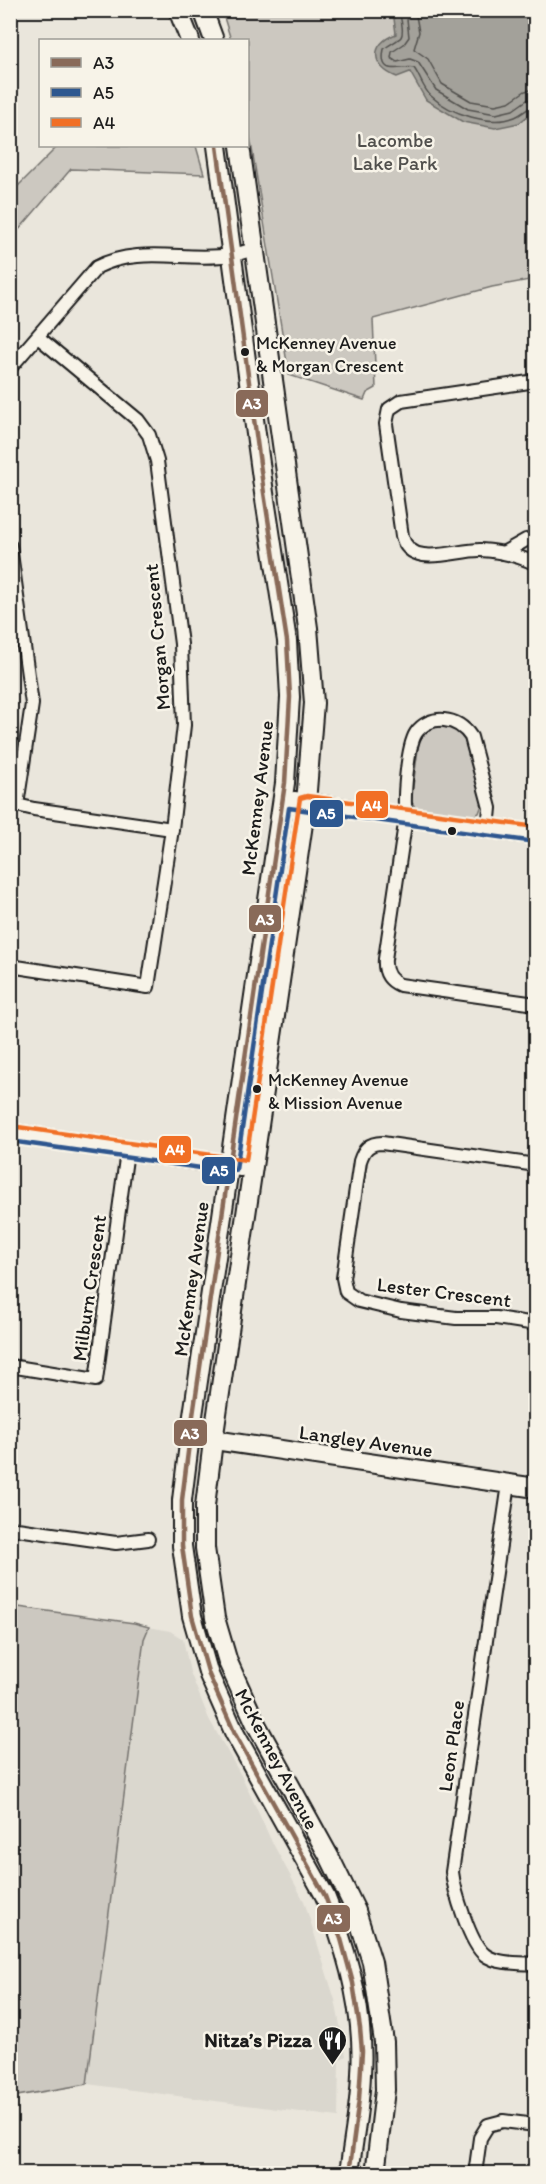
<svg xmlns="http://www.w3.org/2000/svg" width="546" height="2184" viewBox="0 0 546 2184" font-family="Itim,sans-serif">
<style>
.built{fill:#dad7ce}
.green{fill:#ccc8c0;stroke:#74726e;stroke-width:1.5}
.water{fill:#a3a19a;stroke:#6d6c68;stroke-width:1.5}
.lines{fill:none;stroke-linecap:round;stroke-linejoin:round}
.shore{stroke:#52514e;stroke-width:1.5}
.street-casing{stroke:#1c1c1c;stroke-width:16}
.secondary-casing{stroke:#1c1c1c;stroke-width:22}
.street{stroke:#f7f3e8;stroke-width:12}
.secondary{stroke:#f7f3e8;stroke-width:18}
.bus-1-casing{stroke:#f7f3e8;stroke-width:9}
.bus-2-casing{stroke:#f7f3e8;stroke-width:9}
.bus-3-casing{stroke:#f7f3e8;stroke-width:9}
.bus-1{stroke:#896a59;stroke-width:4.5}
.bus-2{stroke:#2d578f;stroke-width:4.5}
.bus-3{stroke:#f16f25;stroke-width:4.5}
.bus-dot{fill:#1c1c1c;stroke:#f7f3e8;stroke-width:2}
.labels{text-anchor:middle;stroke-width:5;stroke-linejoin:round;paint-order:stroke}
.bus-label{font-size:18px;fill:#1c1c1c;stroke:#f7f3e8;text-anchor:start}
.park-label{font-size:20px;fill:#51504d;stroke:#f7f3e8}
.street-label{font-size:20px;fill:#1c1c1c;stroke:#f7f3e8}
.poi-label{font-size:20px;font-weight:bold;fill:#1c1c1c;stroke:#f7f3e8;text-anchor:end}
.line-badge{stroke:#f7f3e8;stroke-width:2}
.badge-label{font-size:16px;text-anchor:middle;font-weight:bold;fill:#fff}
</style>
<rect width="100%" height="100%" fill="#eae6dc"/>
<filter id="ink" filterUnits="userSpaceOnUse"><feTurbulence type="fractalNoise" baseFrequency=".0167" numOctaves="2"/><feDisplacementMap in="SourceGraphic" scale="12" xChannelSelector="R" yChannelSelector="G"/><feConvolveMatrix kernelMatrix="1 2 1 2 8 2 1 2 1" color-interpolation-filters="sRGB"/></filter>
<g filter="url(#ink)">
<!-- built -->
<polygon class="built" points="149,1627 170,1631 183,1639 190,1672 209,1719 243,1779 271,1840 304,1901 335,2000 346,2056 339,2060 338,2117 87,2084 144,1639"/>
<!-- green -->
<g class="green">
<polygon points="222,11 535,11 535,279 492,287 373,319 376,388 367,393 364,400 289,375 248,124 248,40 231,40"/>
<polygon points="58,146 196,146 204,174 71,169 11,239 11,193"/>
<path d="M 439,725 C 450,727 458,729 464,739 L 483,802 L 479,813 L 473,816 L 421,809 L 415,807 L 411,801 L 419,742 C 423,733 428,728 439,725 Z"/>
<polygon points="11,1606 134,1623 149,1627 144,1639 87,2084 11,2097"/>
</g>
<!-- water -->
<path class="water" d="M 393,11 L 535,11 L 535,110 L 519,123 L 495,128 L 463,122 L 426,100 L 410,72 L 397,77 C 371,67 369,44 396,34 Z"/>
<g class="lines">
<!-- shore -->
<g class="shore">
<path d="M 399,10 C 400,17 405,31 401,37 C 399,40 388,45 384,49 C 378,79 402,65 414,68 C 420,76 423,89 431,96 C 450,114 491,127 515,117 C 523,114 527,107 536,106"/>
<polyline points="406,10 409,37 404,44 392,52 391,58 397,62 410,59 418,62 436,90 468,109 496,114 513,110 527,100 536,98"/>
<polyline points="415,10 419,32 414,49 428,59 442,84 471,101 495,105 509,102 525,91 536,89"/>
</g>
<defs>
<g id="street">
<path d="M 10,368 L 97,267 C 139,245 187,262 231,255 C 239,254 246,251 254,249"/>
<path d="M 536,381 L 401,401 L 389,409 L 386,424 L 402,536 C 410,570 457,549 481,550 C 500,551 519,556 536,564"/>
<polyline points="10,546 32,704 17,805 34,809 172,829"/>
<polyline points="503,553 526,540 536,538"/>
<path d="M 488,829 L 490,808 L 471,737 C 465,728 456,721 444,720 C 433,719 422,724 416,733 C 407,747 403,801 406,817 L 385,959 C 384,971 388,980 400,985 L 536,1004"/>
<polyline points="10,966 148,987 172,829 184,725 181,644 157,461 149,435 138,420 38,337"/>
<path d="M 536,1165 L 382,1143 C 369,1143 364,1149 360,1161 L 343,1278 L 346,1292 L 359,1301 L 401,1311 L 456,1318 L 496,1318 L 536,1324"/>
<polyline points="10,1366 96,1380 127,1151"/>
<path d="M 509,1484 L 452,1872 C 454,1890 470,1944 485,1955 C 497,1964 520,1963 536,1964"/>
<polyline points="10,1528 116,1543 148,1539"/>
<polyline points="475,2174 480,2138 488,2125 503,2121 536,2125"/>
</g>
<g id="secondary">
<polyline points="178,10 190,40"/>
<polyline points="203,10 214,40"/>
<path d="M 217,146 L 264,493 L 287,641 L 290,697 L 285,783 L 190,1436 L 182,1500 L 182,1546 L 192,1616 L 209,1675 L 235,1734 L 325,1896 C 348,1952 365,2013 361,2074 C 360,2107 353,2140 349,2174"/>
<polyline points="240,146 308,628 314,703 306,803 213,1441 205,1506 205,1548 215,1618 228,1662 256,1724 330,1858 356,1911 372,1962 384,2042 385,2090 375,2174"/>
<polyline points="294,801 536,835"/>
<polyline points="10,1133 241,1167"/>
<polyline points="201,1438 536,1488"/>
</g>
</defs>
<!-- street casing -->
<use href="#street" class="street-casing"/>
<!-- secondary casing -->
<use href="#secondary" class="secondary-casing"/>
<!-- street -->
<use href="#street" class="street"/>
<!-- secondary -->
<use href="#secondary" class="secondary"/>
<defs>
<polyline id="bus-1" points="217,146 264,493 287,641 290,697 285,783 190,1436 182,1500 182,1546 192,1616 209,1675 235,1734 325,1896 341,1939 353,1983 360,2028 362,2051 359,2099 349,2174"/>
<polyline id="bus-2" points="10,1141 229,1172 236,1170 289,808 535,842"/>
<polyline id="bus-3" points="11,1126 246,1160 300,798 307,796 536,827"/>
</defs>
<!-- bus-1 casing -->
<use href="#bus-1" class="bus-1-casing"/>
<!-- bus-2 casing -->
<use href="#bus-2" class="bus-2-casing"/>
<!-- bus-3 casing -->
<use href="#bus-3" class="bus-3-casing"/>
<!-- bus-1 -->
<use href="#bus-1" class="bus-1"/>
<!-- bus-2 -->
<use href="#bus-2" class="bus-2"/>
<!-- bus-3 -->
<use href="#bus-3" class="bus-3"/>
</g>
</g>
<!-- icons -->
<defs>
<symbol id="restaurant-pin" viewBox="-11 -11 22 30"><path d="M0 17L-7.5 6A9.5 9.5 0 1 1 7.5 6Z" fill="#1c1c1c" stroke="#f7f3e8"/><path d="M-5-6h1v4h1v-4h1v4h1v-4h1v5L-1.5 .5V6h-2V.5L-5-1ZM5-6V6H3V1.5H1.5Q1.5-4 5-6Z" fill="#fff"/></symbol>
</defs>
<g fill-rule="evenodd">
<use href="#restaurant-pin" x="316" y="2024" width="33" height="45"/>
</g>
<!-- markers -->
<g class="bus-dot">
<circle cx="245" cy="352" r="5"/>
<circle cx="452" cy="831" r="5"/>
<circle cx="257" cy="1089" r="5"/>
</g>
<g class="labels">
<!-- bus labels -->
<g class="bus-label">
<text x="256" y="349">McKenney Avenue<tspan x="256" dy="23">&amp; Morgan Crescent</tspan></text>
<text x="268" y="1086">McKenney Avenue<tspan x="268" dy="23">&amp; Mission Avenue</tspan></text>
</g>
<!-- park labels -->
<g class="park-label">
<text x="395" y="147">Lacombe<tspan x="395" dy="23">Lake Park</tspan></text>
</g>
<!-- street labels -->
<g class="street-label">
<text transform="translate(157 637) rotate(-95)" y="7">Morgan Crescent</text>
<text transform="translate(257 798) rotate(-83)" y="7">McKenney Avenue</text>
<text transform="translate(191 1279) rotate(-82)" y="7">McKenney Avenue</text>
<text transform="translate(89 1288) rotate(-82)" y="7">Milburn Crescent</text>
<text transform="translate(444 1292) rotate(7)" y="7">Lester Crescent</text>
<text transform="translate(366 1441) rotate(8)" y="7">Langley Avenue</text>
<text transform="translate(451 1746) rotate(-82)" y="7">Leon Place</text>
<text transform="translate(277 1759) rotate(62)" y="7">McKenney Avenue</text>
</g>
<!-- poi labels -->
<g class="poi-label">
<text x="312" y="2047">Nitza’s Pizza</text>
</g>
</g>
<g class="line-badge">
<rect x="235" y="389" width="34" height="29" rx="6" fill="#896a59"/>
<rect x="355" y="790" width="34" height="29" rx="6" fill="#f16f25"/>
<rect x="309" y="799" width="35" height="29" rx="6" fill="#2d578f"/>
<rect x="248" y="904" width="34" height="29" rx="6" fill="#896a59"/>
<rect x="158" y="1135" width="34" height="29" rx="6" fill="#f16f25"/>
<rect x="201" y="1156" width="35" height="29" rx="6" fill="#2d578f"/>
<rect x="173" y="1419" width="35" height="28" rx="6" fill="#896a59"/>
<rect x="316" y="1904" width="35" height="29" rx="6" fill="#896a59"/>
</g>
<g class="badge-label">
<text x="252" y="409">A3</text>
<text x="372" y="811">A4</text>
<text x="326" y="819">A5</text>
<text x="265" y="925">A3</text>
<text x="175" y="1155">A4</text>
<text x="219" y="1176">A5</text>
<text x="190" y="1439">A3</text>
<text x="333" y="1924">A3</text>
</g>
<!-- margin -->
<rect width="546" height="2184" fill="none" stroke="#f7f3e8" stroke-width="36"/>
<rect x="18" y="18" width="510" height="2148" fill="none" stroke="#1c1c1c" stroke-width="2" filter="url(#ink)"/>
<!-- legend -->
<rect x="39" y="39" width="210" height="108" fill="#f7f3e8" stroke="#9f9d96" stroke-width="1.5"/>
<rect x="51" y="58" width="30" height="9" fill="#896a59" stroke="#9f9d96" stroke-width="1.5"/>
<text x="93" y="69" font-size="18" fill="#1c1c1c">A3</text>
<rect x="51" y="88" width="30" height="9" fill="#2d578f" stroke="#9f9d96" stroke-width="1.5"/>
<text x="93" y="99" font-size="18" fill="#1c1c1c">A5</text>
<rect x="51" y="118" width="30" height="9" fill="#f16f25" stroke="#9f9d96" stroke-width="1.5"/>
<text x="93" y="129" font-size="18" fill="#1c1c1c">A4</text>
</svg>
